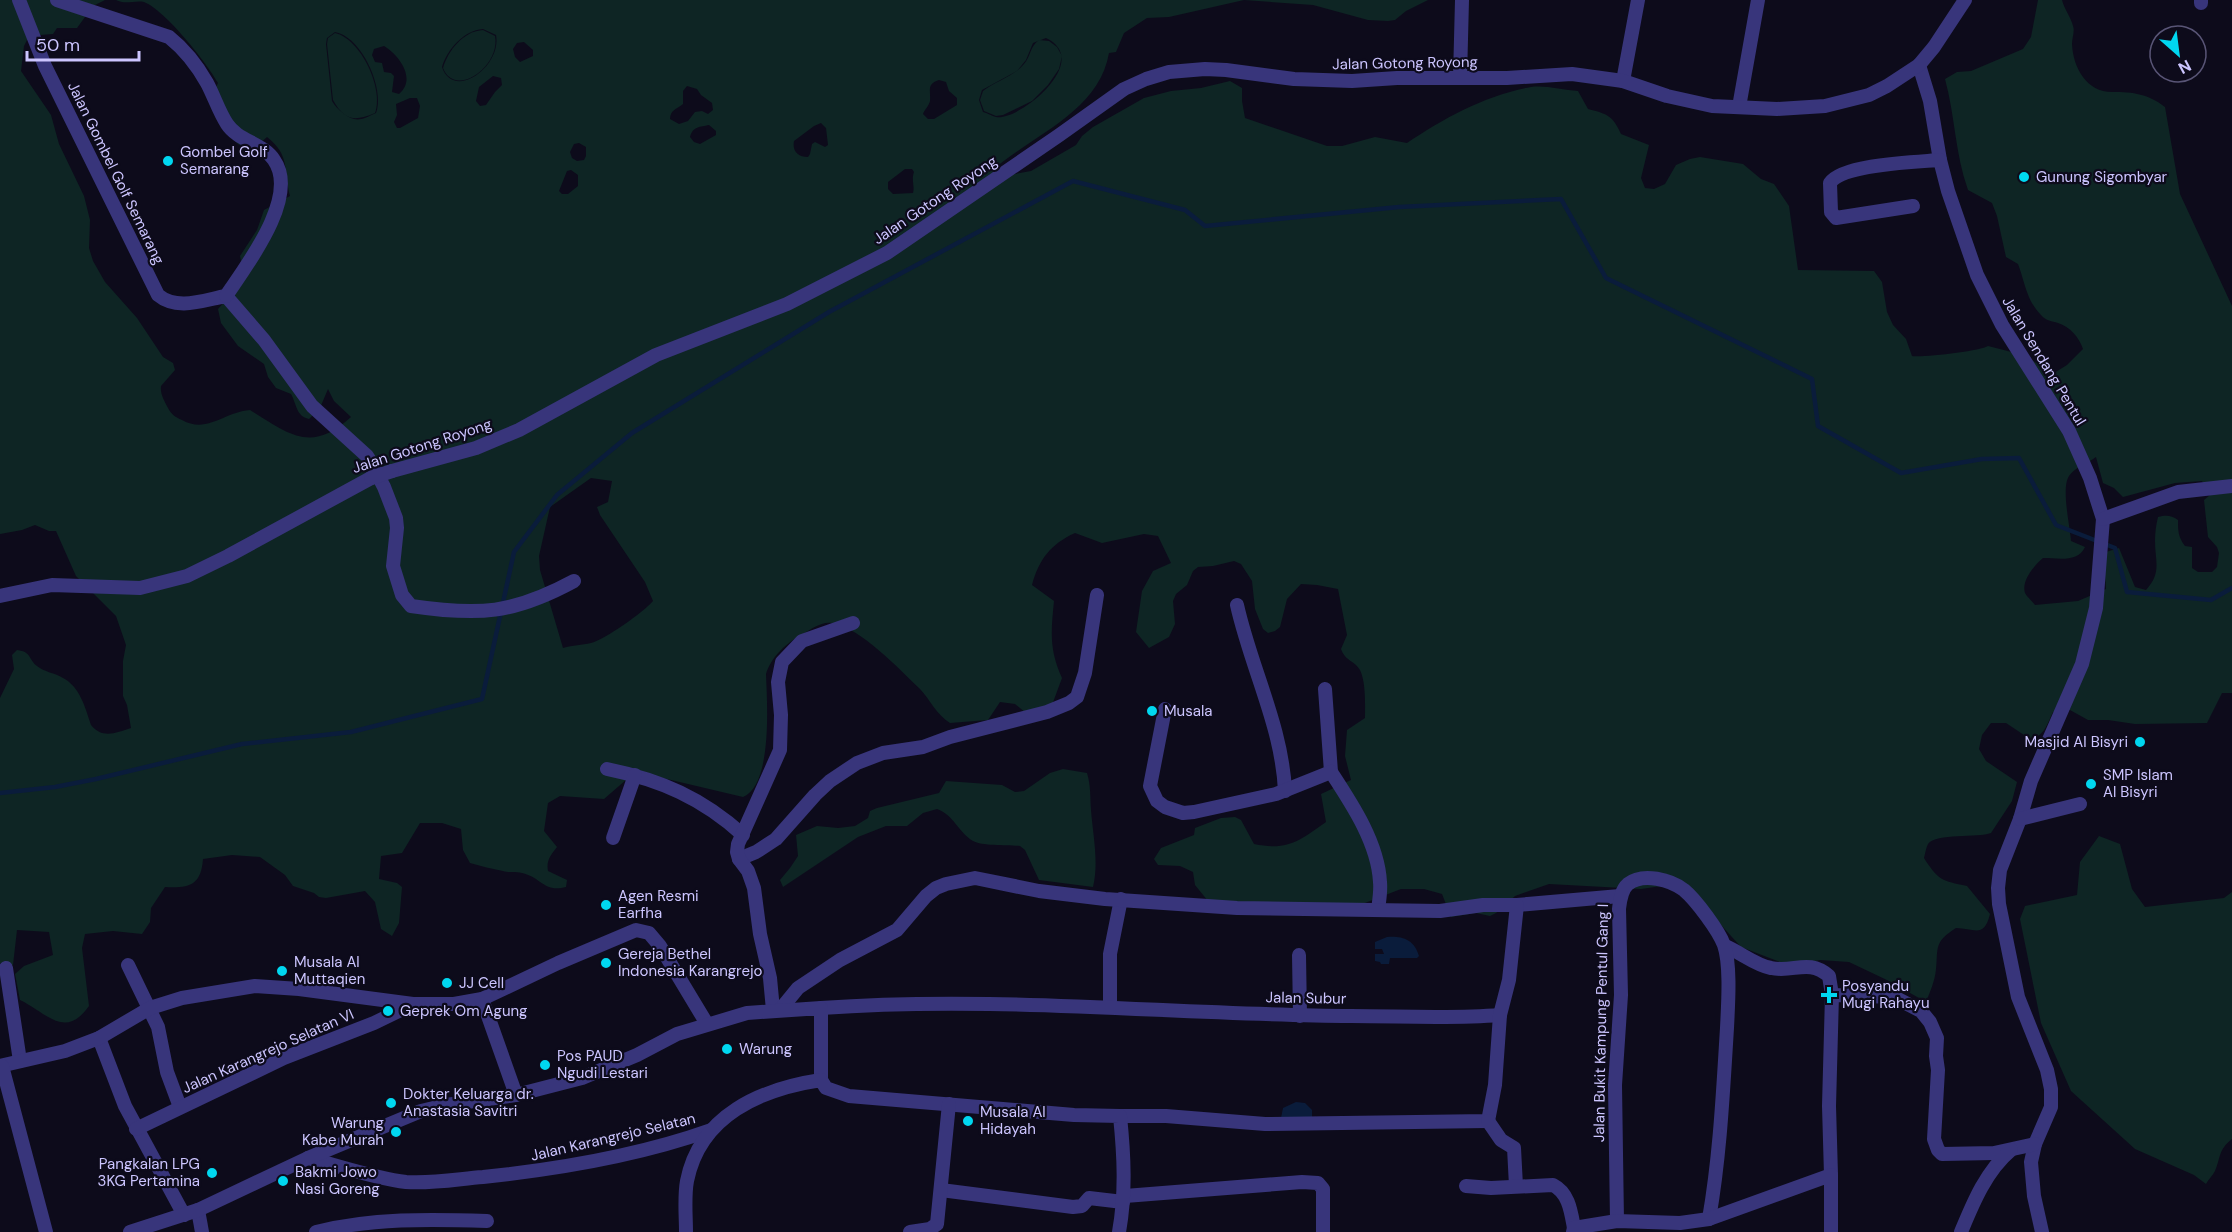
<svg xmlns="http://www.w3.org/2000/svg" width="2232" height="1232" viewBox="0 0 2232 1232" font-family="'DM Sans',sans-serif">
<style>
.green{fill:#0e2524;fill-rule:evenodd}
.water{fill:#0a1c3b}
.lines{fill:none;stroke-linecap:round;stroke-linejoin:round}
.stream{stroke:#0a1c3b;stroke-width:4.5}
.street{stroke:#38357b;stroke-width:14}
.street-bridge{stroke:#38357b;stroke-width:14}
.poi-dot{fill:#00d7f0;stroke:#0d0b1b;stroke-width:2}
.labels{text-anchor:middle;stroke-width:4.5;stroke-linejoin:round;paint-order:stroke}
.street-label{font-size:15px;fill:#ccc5ff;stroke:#0d0b1b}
.poi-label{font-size:15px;fill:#ccc5ff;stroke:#0d0b1b;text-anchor:start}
</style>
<rect width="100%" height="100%" fill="#0d0b1b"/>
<!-- green -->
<g class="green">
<path d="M 0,0 L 105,0 L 93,6 L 77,28 L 57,28 L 53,34 L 40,35 L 27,40 L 24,46 L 21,71 L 51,115 L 59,144 L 84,196 L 90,220 L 89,248 L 93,261 L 105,282 L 137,318 L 163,357 L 173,363 L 175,370 L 161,386 C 160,394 164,400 168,408 C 172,415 175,417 182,420 C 207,434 224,412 250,410 C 289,434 311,454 351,417 L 334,401 L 328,389 L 320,408 L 309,419 C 296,416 297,405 291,394 L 276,388 L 268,377 L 264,364 L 238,346 L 221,323 L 218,309 L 245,279 L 240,256 L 257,230 L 264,210 L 290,196 C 283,170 291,156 267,137 L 256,147 L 250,150 C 224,143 221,111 215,89 L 218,83 C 207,63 165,10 144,2 C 135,0 125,5 116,0 L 1428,0 L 1406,11 L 1395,20 L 1388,21 L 1368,20 L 1313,5 L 1244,0 L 1169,17 L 1147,18 L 1124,33 L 1116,52 L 1109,53 C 1099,111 1035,134 995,168 L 1010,175 L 1031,171 L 1076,145 L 1082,136 L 1093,127 L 1144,98 L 1171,91 L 1201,88 L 1230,81 L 1242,88 L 1242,101 L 1245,118 L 1327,146 L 1342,146 L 1375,137 L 1407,143 C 1444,118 1486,95 1531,87 C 1545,85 1563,90 1578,91 L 1588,109 C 1608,114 1613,116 1621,134 L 1649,145 L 1641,178 L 1645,188 L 1654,189 L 1665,184 L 1676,165 L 1690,159 L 1700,157 L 1743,164 L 1761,179 L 1774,184 L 1789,206 L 1798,270 L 1874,271 L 1882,282 L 1887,312 L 1893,325 L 1906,339 L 1912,356 C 1921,358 1981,351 1988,346 C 2004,350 2019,353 2033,361 C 2041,365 2044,371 2054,373 L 2067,365 L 2083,349 C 2079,337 2070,327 2058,323 C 2052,321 2046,321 2041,315 C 2026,300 2025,282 2018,264 L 2006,257 L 1997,216 L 1992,203 L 1968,190 C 1955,154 1955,115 1945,79 L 1957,72 L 1971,71 L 2023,49 L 2031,37 L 2038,0 L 2062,0 C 2064,9 2071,17 2073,26 C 2075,31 2072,38 2072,44 C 2073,68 2087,92 2112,92 C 2134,92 2148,94 2165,107 L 2180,194 L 2232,306 L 2232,693 L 2222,693 L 2207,723 L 2135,724 L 2108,720 L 2088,720 L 2070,710 L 2053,712 C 2047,724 2045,736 2030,739 L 2006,723 L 1991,723 L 1982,735 L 1979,749 L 1986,761 L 2017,782 L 2012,801 L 1991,833 C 1978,838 1936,833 1928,844 C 1926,848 1925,854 1924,858 C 1938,880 1942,881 1967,886 L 1990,914 C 1984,939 1974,928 1956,928 C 1934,942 1938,947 1936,969 C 1935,981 1930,992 1926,1002 L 1889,981 L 1849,962 L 1820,960 L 1790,966 L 1741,947 L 1683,883 L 1641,889 L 1549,884 L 1515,896 L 1496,913 L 1490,916 L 1476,913 L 1451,917 L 1442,894 L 1424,889 L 1401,889 L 1357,906 L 1208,901 L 1195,885 L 1193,872 L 1180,866 L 1158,865 L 1154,859 L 1161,848 L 1194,835 L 1195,828 L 1221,818 L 1235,817 L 1241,820 L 1254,844 C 1288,851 1299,841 1326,822 L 1321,794 L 1351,780 L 1345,756 L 1347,730 L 1365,718 C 1365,703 1366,683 1360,670 C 1355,661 1345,661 1341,649 L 1347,635 L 1338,589 L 1317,585 L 1301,584 L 1287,599 L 1280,627 L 1275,631 L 1268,633 L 1263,629 L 1255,609 L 1252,581 L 1241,564 L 1234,561 L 1213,566 L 1198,567 L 1193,571 L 1187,585 L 1176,594 L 1173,601 L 1175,624 L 1169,637 L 1149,648 L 1136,632 L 1142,591 L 1153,571 L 1171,563 L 1158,536 L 1144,534 L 1102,543 L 1075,533 C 1051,544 1039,559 1032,585 L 1054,601 C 1051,632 1049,649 1062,678 L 1052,705 L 1026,713 L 1015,704 L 1000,702 L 988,720 L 950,723 C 936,714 931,701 920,689 C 899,669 861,628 832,623 C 822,621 811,629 803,634 C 787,642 771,657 766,674 C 767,701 773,785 743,797 L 650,775 L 634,773 L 604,799 L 560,796 L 548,803 L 544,831 L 557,847 C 551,855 546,860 548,871 L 567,880 L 566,887 C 544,893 541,877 522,873 C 516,871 509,873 503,871 C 492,869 481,866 470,863 L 463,850 L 461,829 L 442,823 L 420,823 L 402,853 L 381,856 L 379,879 L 397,883 L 402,887 L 399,923 L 392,936 L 381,929 L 375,902 L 365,891 L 326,898 L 319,897 L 314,893 L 293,886 L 285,875 L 260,857 L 232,855 L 203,859 C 201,886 189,888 165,887 L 151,908 L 150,922 L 142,934 L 113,931 L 85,934 L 82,948 L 89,1006 C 65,1040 47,1013 20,1000 L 15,974 L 24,966 L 53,955 L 49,932 L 17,930 L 13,965 L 0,963 L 0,698 L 14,669 L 12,655 L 17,650 C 32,652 28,659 37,666 C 44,672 55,673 63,678 C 80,687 85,707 91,725 C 102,739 116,733 131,728 L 127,705 L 123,696 L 123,661 L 126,645 L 116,616 L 76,576 L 56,531 L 49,531 L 35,525 L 22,530 L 0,534 ZM 483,29 L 496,35 C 502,67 453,101 442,67 C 447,50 464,30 483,29 ZM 335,32 C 362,37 385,89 376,113 C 361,120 356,123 343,113 C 338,109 335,106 332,101 L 326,44 L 327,38 ZM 1046,38 C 1094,61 1018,122 996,117 C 992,116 987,113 983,112 L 979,100 L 982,90 L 1017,71 L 1026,60 L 1033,43 ZM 524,42 L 533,50 L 533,56 L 520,62 L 515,57 L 513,49 L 517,43 ZM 384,46 C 399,55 417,79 399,94 L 392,92 L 394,76 L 391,73 L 384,72 L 382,63 L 375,62 L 372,55 L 374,49 ZM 493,76 L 501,78 L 502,85 L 495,92 L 486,105 L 480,106 L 476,101 L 479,87 ZM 939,80 L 946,82 L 949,91 L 957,98 L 957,105 L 934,119 L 928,119 L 923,114 C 924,110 929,106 930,101 C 931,91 926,84 939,80 ZM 687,86 L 697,89 L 701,95 L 712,103 L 713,110 L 708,114 L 702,111 L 695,112 L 688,121 L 679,124 L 670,119 C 670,110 677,109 683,104 L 683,91 ZM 410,98 L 417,98 L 420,106 L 418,118 L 400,128 L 397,128 L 394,122 L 397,115 L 396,104 ZM 821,123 L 826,128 L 828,145 L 825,147 L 815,142 L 812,144 L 810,154 L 808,157 C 798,157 792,151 794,141 L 814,126 ZM 709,125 L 716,131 L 716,135 L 700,144 L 694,142 L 690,137 C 693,126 700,127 709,125 ZM 579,143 L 586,147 L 586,156 L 584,160 L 577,161 L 572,158 L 570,152 L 574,144 ZM 905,169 L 912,169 L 914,172 C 911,180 915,186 913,193 L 893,194 L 888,189 L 888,182 ZM 571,170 L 578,175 L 578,186 L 568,194 L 562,194 L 559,191 L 567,171 ZM 2096,457 L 2103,483 L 2114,488 L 2123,497 L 2175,483 L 2202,481 L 2210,495 L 2204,500 L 2208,537 L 2217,547 L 2219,553 L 2217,567 L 2212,572 L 2198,572 L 2192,568 L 2192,547 L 2185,546 C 2178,537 2178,530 2178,520 C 2171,515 2166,515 2158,517 C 2156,525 2155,533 2155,541 C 2155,561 2162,573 2146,590 L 2135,587 L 2119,548 L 2106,552 L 2104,561 L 2106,589 L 2078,601 L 2035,605 C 2032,601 2027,597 2025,593 C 2021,580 2035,565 2043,558 C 2058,558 2078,563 2085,547 L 2071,541 C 2070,526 2061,488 2069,476 C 2074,468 2088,463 2096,457 ZM 591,478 L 612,481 L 608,502 L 597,507 L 600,515 L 645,582 L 653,601 C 644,612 604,640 591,643 C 582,645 573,645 563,648 L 540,570 L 539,556 L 550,507 Z"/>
<path d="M 483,30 L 495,36 C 501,66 455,99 443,68 C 448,50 464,31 483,30 Z"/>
<path d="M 335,33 C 361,39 384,89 375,113 C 356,121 345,122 333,100 L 327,44 L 328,38 Z"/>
<path d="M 1039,40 L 1049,41 L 1057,47 L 1062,56 L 1059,69 L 1048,85 L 1032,101 L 1003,115 L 996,116 L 984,111 L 980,100 L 983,91 C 996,81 1013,77 1024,64 C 1031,56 1030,46 1039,40 Z"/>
<path d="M 1063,769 L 1087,773 C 1091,786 1090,797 1091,810 C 1093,836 1099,862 1093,887 L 1039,880 L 1025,850 L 1020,846 C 1008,845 982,846 973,841 C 958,832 954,815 937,809 L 923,813 L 907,826 L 886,826 L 858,837 L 783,887 L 780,880 L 790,868 L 798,856 L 796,835 L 817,826 L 838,828 L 855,826 L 868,818 L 870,811 L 877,808 L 939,793 L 946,781 L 1002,785 L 1015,792 L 1024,791 L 1050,773 Z"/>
<path d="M 2099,836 L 2120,844 L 2132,889 L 2145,907 L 2224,898 L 2232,892 L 2232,1139 C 2218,1150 2221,1157 2215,1171 C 2213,1175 2208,1180 2206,1184 L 2194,1175 L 2135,1149 L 2071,1091 L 2041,1023 L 2020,919 L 2025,906 L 2077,895 L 2080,862 Z"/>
</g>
<!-- water -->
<g class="water">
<path d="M 1387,937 C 1402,936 1414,939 1419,956 L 1417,958 L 1390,958 L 1389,964 L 1381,964 L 1380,962 L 1375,961 L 1375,954 L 1384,954 L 1382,949 L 1375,949 L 1375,942 Z"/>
<polygon points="1296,1102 1305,1103 1312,1110 1312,1117 1281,1118 1283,1108"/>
</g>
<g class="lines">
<!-- stream -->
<polyline class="stream" points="0,793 55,787 96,779 242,744 351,732 482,699 514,552 557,495 632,433 829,312 1073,181 1185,210 1205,226 1399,207 1561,199 1606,278 1812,379 1818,426 1901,473 1982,459 2019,458 2056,525 2115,548 2127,592 2211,600 2232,588"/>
<!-- street -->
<g class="street">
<path d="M 19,0 L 45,66 L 158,295 C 177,311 204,300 226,296 L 264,340 L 312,406 L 367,456 L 372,464 L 384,487 L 396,518 L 397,528 L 393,566 L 402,595 L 411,606 C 479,616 513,614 574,581"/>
<path d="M 57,0 L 169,37 C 184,49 198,67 207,83 C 214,96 219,112 227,124 C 238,141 263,143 274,160 C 300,197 246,266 226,296"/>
<polyline points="2201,3 2201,0"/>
<polyline points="1919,65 1930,101 1940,160 1948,191 1977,275 2002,325 2069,431 2090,478 2103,519 2096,608 2082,664 2031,781 2020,819 2000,870 1998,888 1999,904 2018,997 2047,1070 2051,1089 2051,1107 2035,1144 2031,1162 2034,1196 2042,1232"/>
<polyline points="1460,78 1462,0"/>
<polyline points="1623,81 1638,0"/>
<polyline points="1739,107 1758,0"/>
<path d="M 1913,206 L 1836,218 L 1831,212 L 1830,183 C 1842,164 1917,162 1940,160"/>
<polyline points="392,471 476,448 519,430 656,355 787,304 887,253 1058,136 1124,89 1146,79 1169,72 1205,69 1226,70 1294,79 1352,81 1397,78 1507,78 1572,74 1623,81 1667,96 1712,106 1777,109 1825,106 1869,95 1887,86 1919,65 1934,47 1965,0"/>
<polyline points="2103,519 2178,492 2232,486"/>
<polyline points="0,596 52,585 140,588 187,576 228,556 371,478"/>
<path d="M 1237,605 C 1251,668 1282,726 1285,791"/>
<polyline points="1325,689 1331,772"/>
<path d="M 1165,709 L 1150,786 L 1157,801 L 1165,807 L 1183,813 L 1194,812 L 1276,794 L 1331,772 C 1352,804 1378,843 1380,882 C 1381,892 1379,901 1378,910"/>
<path d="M 607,769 C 661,780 702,798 743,835"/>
<polyline points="2020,819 2080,804"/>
<polyline points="613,838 635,775"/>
<polyline points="739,859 756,852 776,839 815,795 830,781 857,763 883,753 923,747 950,737 1047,712 1069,703 1077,697 1085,673 1097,595"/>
<polyline points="1517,905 1620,896"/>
<path d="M 1725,946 C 1740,952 1755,965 1771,968 C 1794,973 1808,958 1829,976 L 1832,995 L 1829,1106 L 1831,1175"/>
<polyline points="1299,955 1300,1016"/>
<polyline points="128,965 158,1027 167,1072 180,1107"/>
<polyline points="6,968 20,1061"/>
<polyline points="1832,995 1894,997 1921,1011 1930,1022 1937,1038 1936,1056 1938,1070 1934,1139 1938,1150 1942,1154 1994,1153 2035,1144"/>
<polyline points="482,999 516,1095"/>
<polyline points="1110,1007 1110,954 1121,899"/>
<path d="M 821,1008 C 998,995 1174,1015 1351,1016 C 1401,1016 1451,1019 1500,1015"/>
<polyline points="773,1010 770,978 760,934 754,888 748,871 739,859 737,852 738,844 780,750 781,715 778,682 782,662 802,641 853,623"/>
<polyline points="780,1010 798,988 840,960 897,930 926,896 936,888 946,884 975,878 1039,891 1105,899 1237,908 1440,911 1483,905 1517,905 1509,980 1500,1015 1495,1085 1488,1121 1265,1124 1166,1116 1120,1116"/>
<polyline points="99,1038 125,1106 184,1215"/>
<polyline points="0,1066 65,1051 99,1038 150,1008 182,998 255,986 299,989 413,1004 454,1004 482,999 558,963 636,930 649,933 660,946 707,1024"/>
<polyline points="2,1066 46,1232"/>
<polyline points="1488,1121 1501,1140 1514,1148 1516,1186"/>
<polyline points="136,1129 284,1058 374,1023 413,1004"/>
<path d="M 308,1158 C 340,1166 374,1178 406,1182 C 431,1184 458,1179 483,1177 C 560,1169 638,1156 711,1130"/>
<path d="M 1466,1186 L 1491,1188 L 1553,1185 C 1569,1193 1571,1212 1574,1228"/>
<polyline points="941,1190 1073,1207 1082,1206 1089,1198 1123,1202"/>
<polyline points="1125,1196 1302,1182 1318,1183 1323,1189 1323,1232"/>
<polyline points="198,1210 202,1232"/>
<path d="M 1617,1221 L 1615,1085 L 1621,995 L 1619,909 C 1620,901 1621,890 1628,884 C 1643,872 1671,880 1684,890 C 1696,900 1719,931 1724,945 C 1731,965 1728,1006 1727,1028 C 1723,1092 1720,1156 1709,1219"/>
<polyline points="130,1232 198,1210 308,1158 421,1111 446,1105 516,1095 582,1078 637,1055 677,1034 747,1013 821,1008 821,1080"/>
<path d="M 316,1232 C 371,1218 430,1219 487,1221"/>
<path d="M 686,1232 C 686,1216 684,1197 687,1181 C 700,1115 761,1089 821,1080 L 826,1088 L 849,1096 L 1074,1115 L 1120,1116 C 1124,1155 1126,1193 1119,1232"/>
<polyline points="910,1232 930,1229 937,1224 949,1104"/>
<polyline points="1573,1232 1574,1228 1617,1221 1680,1223 1709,1219 1831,1175 1831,1232"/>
<path d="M 1961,1232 C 1973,1203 1986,1171 2011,1150"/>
</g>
<!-- street-bridge -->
<polyline class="street-bridge" points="371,478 392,471"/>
</g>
<!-- markers -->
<g class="poi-dot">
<circle cx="168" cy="161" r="6"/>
<circle cx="2024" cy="177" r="6"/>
<circle cx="1152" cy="711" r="6"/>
<circle cx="2140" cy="742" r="6"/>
<circle cx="2091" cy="784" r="6"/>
<circle cx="606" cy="905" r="6"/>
<circle cx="606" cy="963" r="6"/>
<circle cx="282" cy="971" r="6"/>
<circle cx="447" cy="983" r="6"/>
<path d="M1826 986h6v6h6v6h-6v6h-6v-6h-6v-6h6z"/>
<circle cx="388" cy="1011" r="6"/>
<circle cx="727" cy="1049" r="6"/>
<circle cx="545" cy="1065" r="6"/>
<circle cx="391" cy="1103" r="6"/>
<circle cx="968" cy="1121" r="6"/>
<circle cx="396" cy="1132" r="6"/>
<circle cx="212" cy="1173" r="6"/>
<circle cx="283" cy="1181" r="6"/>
</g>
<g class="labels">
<!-- street labels -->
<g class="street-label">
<text transform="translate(1405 63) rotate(-1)" y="5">Jalan Gotong Royong</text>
<text transform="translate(116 173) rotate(64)" y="5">Jalan Gombel Golf Semarang</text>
<text transform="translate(935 200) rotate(-34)" y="5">Jalan Gotong Royong</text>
<text transform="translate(2044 361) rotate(59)" y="5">Jalan Sendang Pentul</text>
<text transform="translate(422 446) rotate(-18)" y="5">Jalan Gotong Royong</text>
<text transform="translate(1306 998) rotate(1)" y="5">Jalan Subur</text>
<text transform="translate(1601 1023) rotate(-89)" y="5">Jalan Bukit Kampung Pentul Gang I</text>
<text transform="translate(268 1051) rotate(-24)" y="5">Jalan Karangrejo Selatan VI</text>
<text transform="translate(613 1137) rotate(-13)" y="5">Jalan Karangrejo Selatan</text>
</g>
<!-- poi labels -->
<g class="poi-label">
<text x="180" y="157">Gombel Golf<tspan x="180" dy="17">Semarang</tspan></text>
<text x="2036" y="182">Gunung Sigombyar</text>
<text x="1164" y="716">Musala</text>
<text x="2128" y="747" text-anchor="end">Masjid Al Bisyri</text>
<text x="2103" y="780">SMP Islam<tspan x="2103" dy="17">Al Bisyri</tspan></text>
<text x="618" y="901">Agen Resmi<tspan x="618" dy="17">Earfha</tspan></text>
<text x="618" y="959">Gereja Bethel<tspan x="618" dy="17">Indonesia Karangrejo</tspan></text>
<text x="294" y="967">Musala Al<tspan x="294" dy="17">Muttaqien</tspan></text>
<text x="459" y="988">JJ Cell</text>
<text x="1842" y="991">Posyandu<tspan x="1842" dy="17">Mugi Rahayu</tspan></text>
<text x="400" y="1016">Geprek Om Agung</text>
<text x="739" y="1054">Warung</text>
<text x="557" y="1061">Pos PAUD<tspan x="557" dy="17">Ngudi Lestari</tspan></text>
<text x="403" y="1099">Dokter Keluarga dr.<tspan x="403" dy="17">Anastasia Savitri</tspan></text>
<text x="980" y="1117">Musala Al<tspan x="980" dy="17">Hidayah</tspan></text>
<text x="384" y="1128" text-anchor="end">Warung<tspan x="384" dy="17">Kabe Murah</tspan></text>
<text x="200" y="1169" text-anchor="end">Pangkalan LPG<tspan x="200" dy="17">3KG Pertamina</tspan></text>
<text x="295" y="1177">Bakmi Jowo<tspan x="295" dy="17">Nasi Goreng</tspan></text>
</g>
</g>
<!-- north arrow -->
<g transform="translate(2178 54) rotate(152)"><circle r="28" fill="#0d0b1b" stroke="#595576" stroke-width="1.5"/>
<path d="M0-4.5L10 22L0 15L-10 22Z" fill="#00d7f0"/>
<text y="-9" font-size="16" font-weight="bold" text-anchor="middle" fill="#ccc5ff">N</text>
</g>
<!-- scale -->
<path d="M27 51v9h112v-9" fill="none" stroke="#ccc5ff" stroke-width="3"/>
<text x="36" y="51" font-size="18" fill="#ccc5ff" stroke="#0d0b1b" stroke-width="4.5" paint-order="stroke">50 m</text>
</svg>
